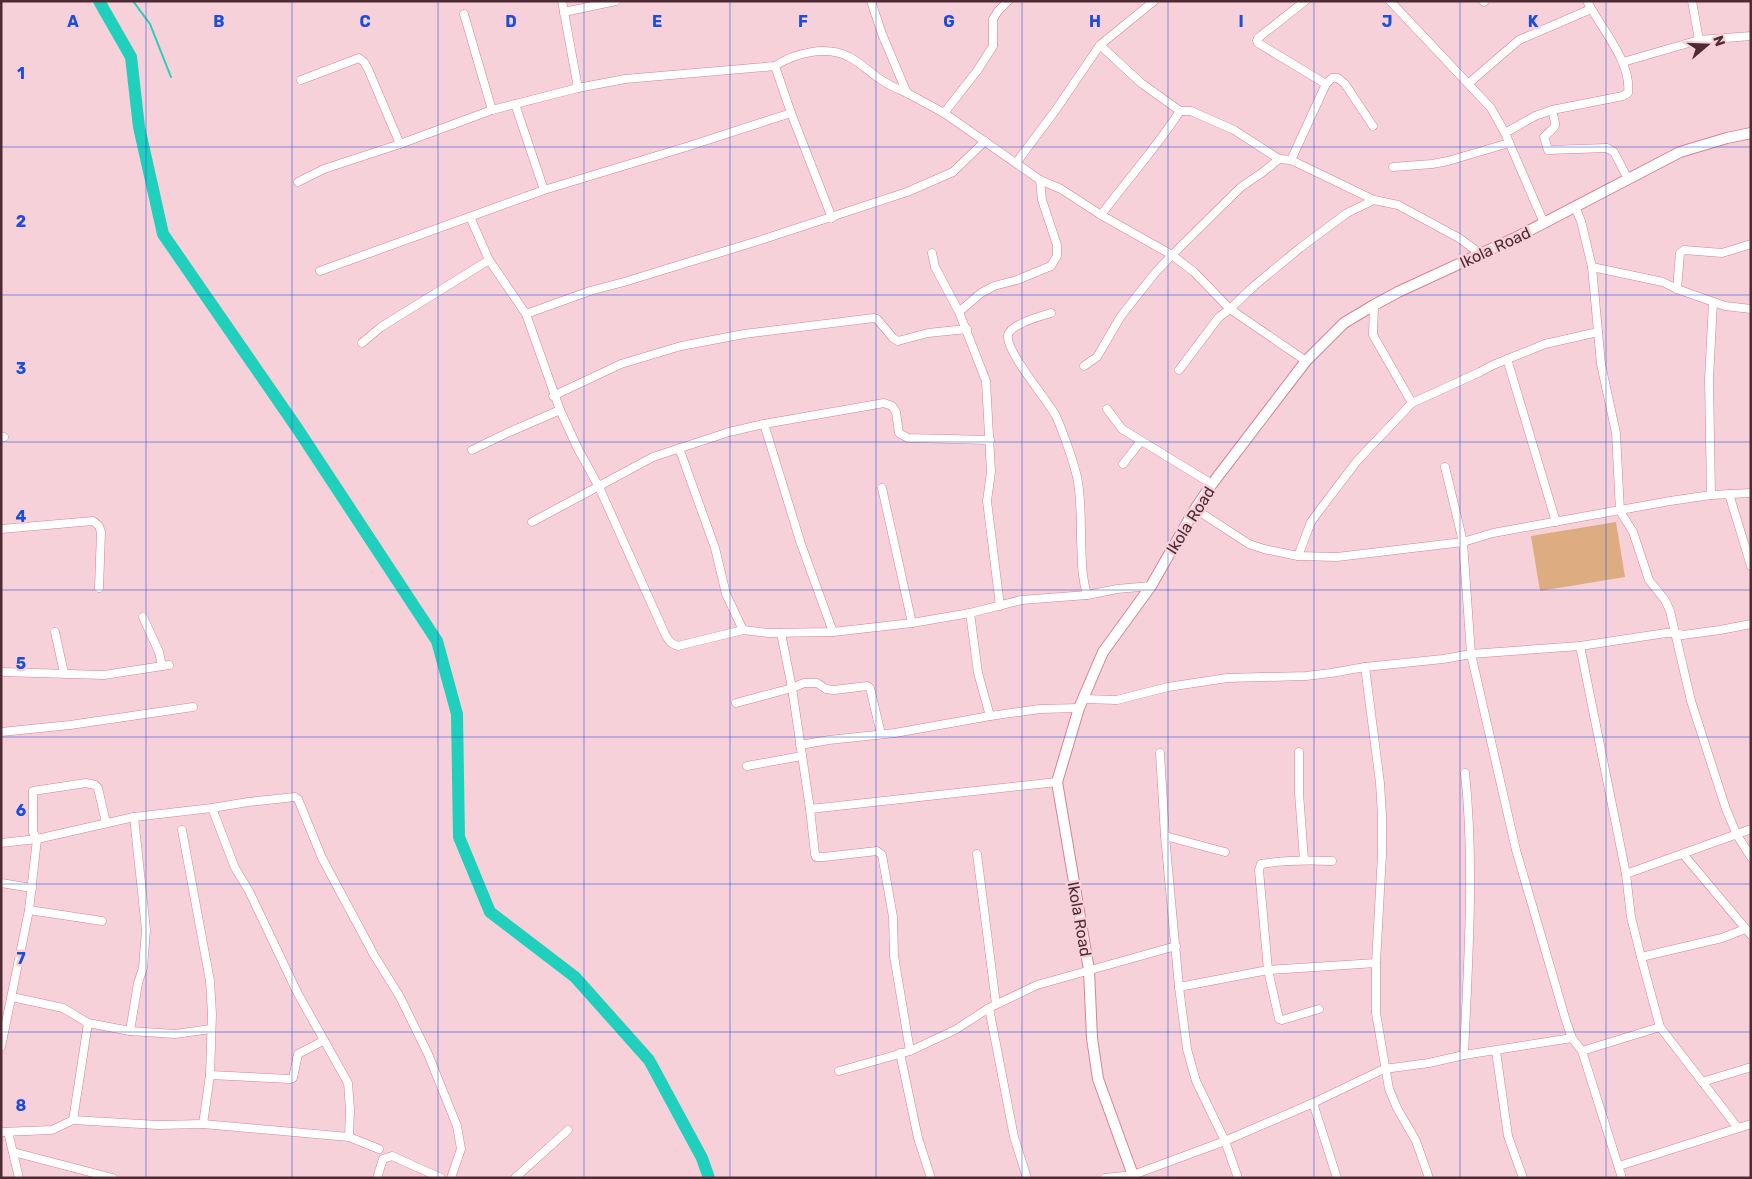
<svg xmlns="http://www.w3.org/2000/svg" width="1752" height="1179" viewBox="0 0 1752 1179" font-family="Rubik,sans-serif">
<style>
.green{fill:#ddac80}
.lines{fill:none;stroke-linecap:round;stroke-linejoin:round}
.stream{stroke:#20cfbc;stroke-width:2}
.river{stroke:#20cfbc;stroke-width:12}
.minor-casing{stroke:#d88198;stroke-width:9}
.tertiary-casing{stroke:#d88198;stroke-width:12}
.minor{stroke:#fff;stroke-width:8}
.tertiary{stroke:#fff;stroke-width:10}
.grid{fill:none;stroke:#1d4ed8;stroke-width:1;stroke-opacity:0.55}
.labels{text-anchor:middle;stroke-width:5;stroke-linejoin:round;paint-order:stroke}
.street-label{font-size:16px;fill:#4e2a34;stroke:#f7d1d9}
.grid-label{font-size:16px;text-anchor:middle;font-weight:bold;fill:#1d4ed8;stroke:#f7d1d9;stroke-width:5;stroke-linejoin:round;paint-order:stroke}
</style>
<rect width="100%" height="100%" fill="#f7d1d9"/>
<!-- green -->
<polygon class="green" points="1616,522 1625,577 1540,591 1531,536"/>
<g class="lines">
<!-- stream -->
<polyline class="stream" points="133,1 150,24 171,77"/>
<!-- river -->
<polyline class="river" points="99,1 131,57 139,127 163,234 297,428 437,641 457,714 459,837 490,912 575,977 649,1060 702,1158 709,1178"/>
<defs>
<g id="minor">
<polyline points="562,1 564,12"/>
<polyline points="871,1 882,34 907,93 944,113 1040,180 1061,189 1101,215 1172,255 1194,272 1230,309 1306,361"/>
<polyline points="1305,1 1258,38 1257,41 1258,43 1326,84"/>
<polyline points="1390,1 1491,108 1505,133 1544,223"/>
<polyline points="1692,1 1699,40"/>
<polyline points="1484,2 1485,1"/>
<polyline points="464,14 492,110"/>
<polyline points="1100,45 1141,83 1180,111 1191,111 1234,130 1279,159"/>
<polyline points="1623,62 1699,40 1751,36"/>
<polyline points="775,66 791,113 832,218"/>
<polyline points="301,80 359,58 364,62 368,69 400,144"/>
<polyline points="1469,83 1519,40 1591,9"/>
<polyline points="578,88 564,12 616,1"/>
<polyline points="515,104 544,190"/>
<path d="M 1552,110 C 1557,130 1557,124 1544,137 L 1548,150 L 1607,148 L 1614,152 L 1628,179"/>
<polyline points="944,113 977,71 993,46 993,19 998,11 1008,1"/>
<path d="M 1505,133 L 1535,116 L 1552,110 L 1623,96 L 1628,93 C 1632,62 1600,27 1587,1"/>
<polyline points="1291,160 1326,84 1332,78 1338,78 1345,84 1373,126"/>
<polyline points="1016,163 1055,111 1100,45 1154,1"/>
<polyline points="1393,167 1432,164 1448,161 1509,143"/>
<path d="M 298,182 L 324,169 L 400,144 L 492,110 L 578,88 L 625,79 L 775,66 C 795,53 826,45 849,57 C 860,62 869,72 880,79 C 888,85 898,89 907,93"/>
<polyline points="1575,207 1581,221 1592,267 1601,364 1616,433 1620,511 1633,532 1649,580 1665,600 1670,611 1691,701 1726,809 1737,835 1751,857"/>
<path d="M 1101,215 C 1127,180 1156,148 1180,111"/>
<path d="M 470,217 L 489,260 L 526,314 L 560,410 L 578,449 L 599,487 L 665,634 C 669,641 671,644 678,646 L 743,630 L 768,633 L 833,632 L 912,623 L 970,613 L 1021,600 L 1087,595 L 1117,589 L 1151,586"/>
<polyline points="932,253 935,267 959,312"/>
<polyline points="1592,267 1663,282 1677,289 1725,306 1751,309"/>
<polyline points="320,271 544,190 686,147 791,113"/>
<polyline points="1677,289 1680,253 1684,250 1722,253 1751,244"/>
<polyline points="1374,305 1373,335 1412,403"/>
<path d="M 1051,313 C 1041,316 1011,324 1008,335 C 1005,351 1047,399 1056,416 C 1063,432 1073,460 1077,477 C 1081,495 1081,519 1081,538 C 1082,559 1081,574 1087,595"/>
<polyline points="526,314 590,291 624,282 761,240 907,192 953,172 985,141"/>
<polyline points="362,343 381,327 489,260"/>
<polyline points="1507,359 1556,522"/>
<polyline points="1084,366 1097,357 1121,316 1155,273 1172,255 1241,187 1263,172 1279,159 1291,160 1374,200 1398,205 1459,238 1474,249 1477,255"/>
<polyline points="1179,370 1219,317 1230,309 1254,286 1300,248 1347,213 1374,200"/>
<polyline points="553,396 621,364 681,346 744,334 874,318 877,319 893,338 898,341 928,333 967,329"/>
<polyline points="1107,409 1122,429 1212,484"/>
<polyline points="764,424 801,544 833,632"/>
<polyline points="1,437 4,437"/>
<polyline points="679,448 715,548 726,594 743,630"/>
<polyline points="472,450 507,433 560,410"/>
<polyline points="1123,464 1141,441"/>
<polyline points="1445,467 1463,542 1471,654 1516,850 1566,1021 1572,1038 1582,1051 1622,1178"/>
<polyline points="882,488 912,623"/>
<polyline points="1729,494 1751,566"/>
<polyline points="1711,495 1709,379 1713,302"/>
<polyline points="1195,509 1249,544 1264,549 1298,556 1337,557 1463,542 1493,533 1670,501 1711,495 1751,493"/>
<polyline points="532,522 653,457 729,432 764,424 884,403 892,406 896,412 899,433 908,438 990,440"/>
<polyline points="1,529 93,521 99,526 101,532 99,588"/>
<polyline points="1298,556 1311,522 1319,511 1357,461 1412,403 1480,372 1493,365 1545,344 1598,332"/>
<polyline points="1000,606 987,501 991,472 986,381 959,312 981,293 994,286 1017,280 1051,266 1057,256 1057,245 1042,200 1040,180"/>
<polyline points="970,613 978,673 990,716"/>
<polyline points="143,617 159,652 162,666"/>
<polyline points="55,632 64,673"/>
<polyline points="781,633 792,688 810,809 815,854 816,857 824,857 877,851 882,855 893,917 894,956 910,1051"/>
<polyline points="1580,646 1626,874 1631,917 1641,957 1660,1027 1738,1128"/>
<polyline points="1365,667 1380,783 1382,816 1382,854 1376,963 1376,1013 1389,1089 1397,1108 1416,1141 1429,1178"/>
<polyline points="1,672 104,675 169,665"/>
<polyline points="1083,699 1117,700 1168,687 1227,678 1306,676 1331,673 1365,667 1443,659 1471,654 1580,646 1666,633 1675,633 1683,635 1720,630 1751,624"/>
<polyline points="736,703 792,688 804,683 817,683 826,689 834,690 867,686 870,688 881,734"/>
<polyline points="1,732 70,725 193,707"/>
<polyline points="800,745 829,740 895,733 990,716 1040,709 1079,708"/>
<polyline points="1299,752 1299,793 1304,860"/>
<polyline points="1160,753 1165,836 1179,987 1187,1049 1196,1081 1225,1141 1238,1178"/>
<polyline points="747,766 802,756"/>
<polyline points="212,808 235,868 249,891 297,992 348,1083 350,1109 349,1137"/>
<polyline points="810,809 1057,782"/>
<polyline points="182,830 210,981 212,1014 210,1075 203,1124"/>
<polyline points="1165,836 1225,852"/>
<polyline points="1,843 37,839 134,817 212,808 248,802 295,797 298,799 322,858 374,955 400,997 428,1054 457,1126 461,1149 451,1178"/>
<polyline points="977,854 996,1004"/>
<polyline points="1683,854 1751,935"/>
<polyline points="1626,874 1751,829"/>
<polyline points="1,883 32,888"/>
<polyline points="29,910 102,921"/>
<polyline points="1641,957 1722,938 1745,929"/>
<polyline points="1179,987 1268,970 1376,963"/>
<polyline points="12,997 63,1008 88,1023 130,1031 175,1034 211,1029"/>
<polyline points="989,1008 1014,1137 1027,1178"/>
<path d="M 1319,1009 L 1282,1020 L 1279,1019 L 1268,970 L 1259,870 L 1261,864 C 1284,860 1308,860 1332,861"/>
<polyline points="130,1031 138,983 143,968 146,930 134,817"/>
<polyline points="1,1047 29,910 37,839 33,832 33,791 86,783 95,785 98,788 106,823"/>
<polyline points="1496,1051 1508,1136 1523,1178"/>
<polyline points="1582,1051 1660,1027"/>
<polyline points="900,1053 918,1138 931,1178"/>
<path d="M 1464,1055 C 1468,961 1475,867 1465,773"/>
<polyline points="839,1071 910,1051 955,1030 989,1008 1037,985 1176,946"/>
<polyline points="210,1075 290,1079 293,1078 298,1054 323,1041"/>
<polyline points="1702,1082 1751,1067"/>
<polyline points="1313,1103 1337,1178"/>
<polyline points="73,1120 88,1023"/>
<polyline points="1,1132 52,1130 73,1120 158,1125 203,1124 349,1137 379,1149"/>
<polyline points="8,1132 19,1178"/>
<polyline points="13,1152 113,1178"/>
<polyline points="1619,1166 1751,1124"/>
<polyline points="377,1178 383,1159 392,1156 441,1178"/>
<polyline points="515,1178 568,1130"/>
<polyline points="1105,1178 1133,1175 1225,1141 1313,1103 1384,1069 1429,1063 1464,1055 1572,1038"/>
</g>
<polyline id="tertiary" points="1134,1178 1098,1079 1092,1038 1089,970 1057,782 1079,708 1103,652 1151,586 1195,509 1212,484 1306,361 1344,323 1374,305 1398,292 1515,238 1680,152 1727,138 1751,133"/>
</defs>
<!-- minor casing -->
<use href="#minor" class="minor-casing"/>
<!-- tertiary casing -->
<use href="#tertiary" class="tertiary-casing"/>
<!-- minor -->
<use href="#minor" class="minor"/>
<!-- tertiary -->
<use href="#tertiary" class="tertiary"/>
</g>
<!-- grid -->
<path class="grid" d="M 146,1 L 146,1178M 292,1 L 292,1178M 438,1 L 438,1178M 584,1 L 584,1178M 730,1 L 730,1178M 876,1 L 876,1178M 1022,1 L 1022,1178M 1168,1 L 1168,1178M 1314,1 L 1314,1178M 1460,1 L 1460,1178M 1606,1 L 1606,1178M 1,147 L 1751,147M 1,295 L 1751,295M 1,442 L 1751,442M 1,590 L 1751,590M 1,737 L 1751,737M 1,884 L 1751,884M 1,1032 L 1751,1032"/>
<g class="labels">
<!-- street labels -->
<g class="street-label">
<text transform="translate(1495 247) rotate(-25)" y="6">Ikola Road</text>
<text transform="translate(1190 520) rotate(-58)" y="6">Ikola Road</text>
<text transform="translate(1080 919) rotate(80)" y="6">Ikola Road</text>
</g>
</g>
<g class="grid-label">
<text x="73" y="27">A</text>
<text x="219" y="27">B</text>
<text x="365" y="27">C</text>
<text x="511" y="27">D</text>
<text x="657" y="27">E</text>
<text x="803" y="27">F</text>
<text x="949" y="27">G</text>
<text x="1095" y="27">H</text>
<text x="1241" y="27">I</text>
<text x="1387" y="27">J</text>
<text x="1533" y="27">K</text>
<text x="21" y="79">1</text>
<text x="21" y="227">2</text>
<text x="21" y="374">3</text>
<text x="21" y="522">4</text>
<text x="21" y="669">5</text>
<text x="21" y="816">6</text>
<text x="21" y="964">7</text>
<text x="21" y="1111">8</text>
</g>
<!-- border -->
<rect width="1752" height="1179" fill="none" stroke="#4e2a34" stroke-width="5"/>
<!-- north arrow -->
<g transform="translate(1707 45) rotate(71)" stroke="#f7d1d9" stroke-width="4" paint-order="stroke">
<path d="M0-4L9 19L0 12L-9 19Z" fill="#4e2a34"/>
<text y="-8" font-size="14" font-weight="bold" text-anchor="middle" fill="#4e2a34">N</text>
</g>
</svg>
